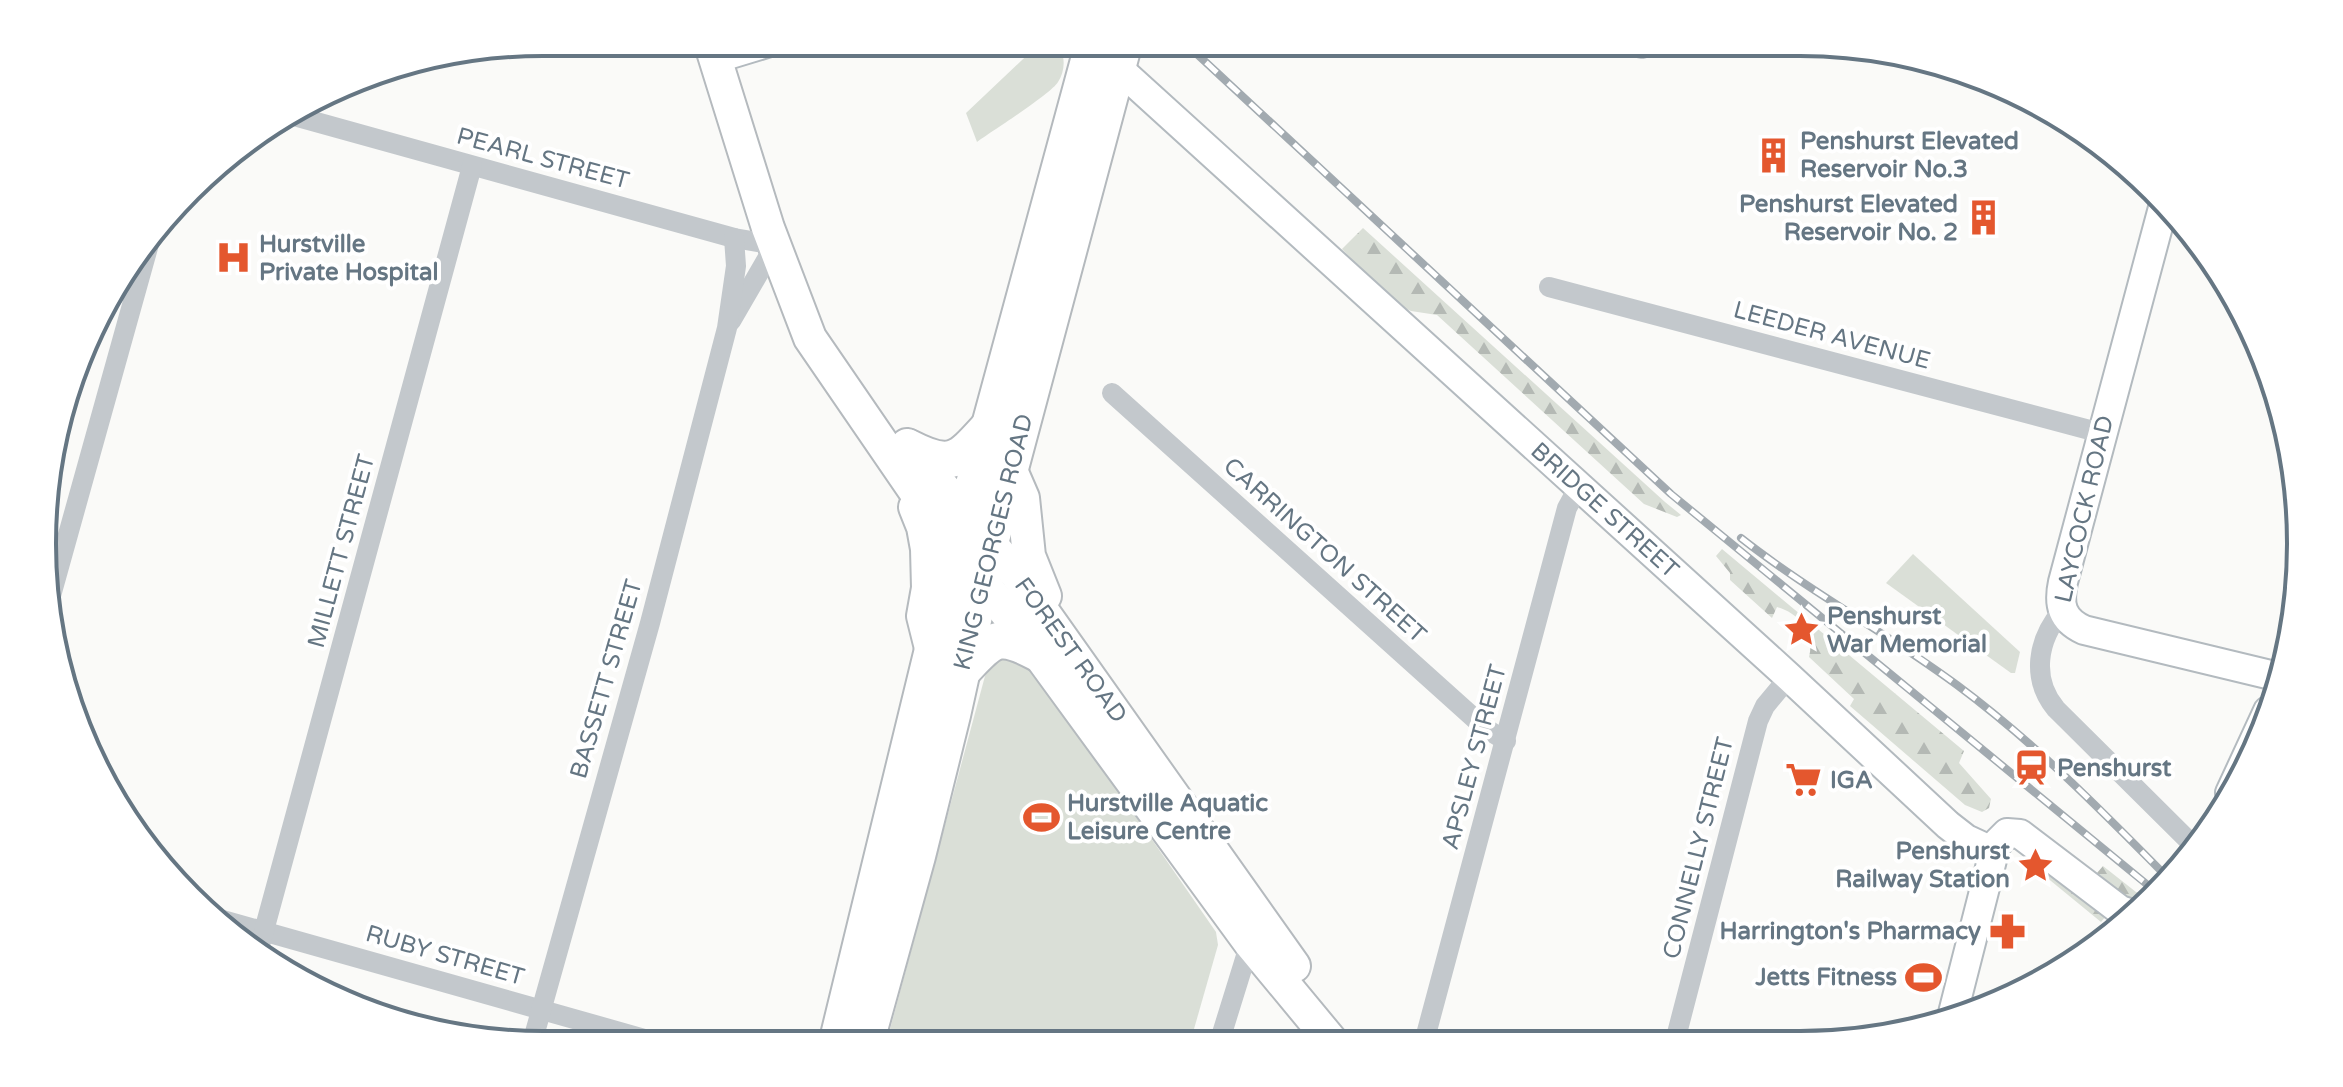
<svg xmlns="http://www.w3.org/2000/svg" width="2343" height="1087" viewBox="0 0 2343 1087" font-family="'Varela Round',sans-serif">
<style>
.green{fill:#dadfd7}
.forest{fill:url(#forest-firs)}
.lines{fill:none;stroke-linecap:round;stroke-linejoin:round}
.secondary-casing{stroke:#b3babf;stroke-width:32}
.primary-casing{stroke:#b5babe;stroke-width:36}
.highway-casing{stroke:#b4b9bd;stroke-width:40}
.street{stroke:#c3c8cc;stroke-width:20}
.secondary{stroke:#fff;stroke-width:28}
.primary{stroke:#fff;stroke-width:32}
.highway{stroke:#fff;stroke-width:36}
.rail-casing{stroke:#a2aab0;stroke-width:8}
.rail{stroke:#fff;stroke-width:5;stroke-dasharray:15;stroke-linecap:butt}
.labels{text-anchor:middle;stroke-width:8;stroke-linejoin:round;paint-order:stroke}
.poi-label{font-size:24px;font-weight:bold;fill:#657683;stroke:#fff;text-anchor:start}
.street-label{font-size:24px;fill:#657683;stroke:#fff}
.rim{fill:none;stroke:#657683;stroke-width:4}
</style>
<defs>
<pattern id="forest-firs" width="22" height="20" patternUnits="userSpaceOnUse" patternTransform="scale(2)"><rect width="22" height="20" fill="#dadfd7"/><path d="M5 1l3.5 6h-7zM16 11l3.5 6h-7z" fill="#b4b9b4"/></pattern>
</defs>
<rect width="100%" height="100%" fill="#fafaf8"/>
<!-- green -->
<g class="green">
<path d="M 1041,42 L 1055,42 C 1066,52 1066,70 1058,82 C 1052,93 991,132 977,142 L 966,113 Z"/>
<polygon points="1913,554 2020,652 2015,673 2011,673 1886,583"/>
<polygon points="1003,657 1027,666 1056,701 1216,932 1218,945 1190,1043 886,1044 985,676 993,662"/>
</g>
<!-- forest -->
<g class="forest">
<polygon points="1363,228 1665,502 1681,515 1677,517 1644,504 1437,315 1411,311 1392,302 1342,249"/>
<path d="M 1722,549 L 1964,751 L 1959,763 L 1991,799 L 1989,808 L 1982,812 L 1965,805 L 1850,706 L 1854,699 L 1809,657 C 1815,634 1801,614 1777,607 L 1772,618 L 1730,580 L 1730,573 L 1716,556 Z"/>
<polygon points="2046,865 2107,915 2101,922 2040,872"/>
<polygon points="2103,866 2136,892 2143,894 2136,901 2129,899 2097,873"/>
</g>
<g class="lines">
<defs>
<g id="secondary">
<polyline points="714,59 770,42"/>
<polyline points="1118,68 1789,677 1948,825 1966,839 1994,852"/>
<path d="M 2164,204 L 2063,582 C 2058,605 2062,620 2084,630 L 2275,676"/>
<polyline points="2230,793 2268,711"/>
<polyline points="1952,1017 1994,852 1998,842 2007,833 2020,834 2120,910 2132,914"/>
</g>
<g id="primary">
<polyline points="710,42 768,228 810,338 943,532 1038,653 1250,943 1332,1042"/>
<polyline points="907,445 1017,575 1294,966"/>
<polyline points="1010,468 1023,498 1029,556 1045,596"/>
<polyline points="915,507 923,527 927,549 928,588 923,616 933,656"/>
</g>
<g id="highway">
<path d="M 909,448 C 952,470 959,460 989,427"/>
<path d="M 961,672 C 992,640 995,630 1038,653"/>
<polyline points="837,1044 966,514 1094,42"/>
<polyline points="865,1044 917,856 952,715 990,543 1124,42"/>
</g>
</defs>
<!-- secondary casing -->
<use href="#secondary" class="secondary-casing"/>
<!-- primary casing -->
<use href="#primary" class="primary-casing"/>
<!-- highway casing -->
<use href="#highway" class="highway-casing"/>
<!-- street -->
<g class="street">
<polyline points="1612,42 1642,49 1662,42"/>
<polyline points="298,117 734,238 775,245 731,321"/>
<polyline points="1549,287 2101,433"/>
<polyline points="1112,393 1485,728 1506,741"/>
<polyline points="47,610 149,244"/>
<path d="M 2062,611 C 2037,640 2031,679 2056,709 L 2197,849"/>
<polyline points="209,916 666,1045"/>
<polyline points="259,949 472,166"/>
<polyline points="1675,1041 1758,721 1765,706 1789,677"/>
<polyline points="1424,1042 1567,508 1579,486"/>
<polyline points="532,1043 650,623 727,328 736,266 734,238"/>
<polyline points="1219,1043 1250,943 1255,938"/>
</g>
<!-- secondary -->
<use href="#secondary" class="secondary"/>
<!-- primary -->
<use href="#primary" class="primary"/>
<!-- highway -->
<use href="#highway" class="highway"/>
<defs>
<g id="rail">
<polyline points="1184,42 1671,494 2155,891"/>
<path d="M 1741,538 C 1810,592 1887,633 1957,685 C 2034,742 2101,810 2168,878"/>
</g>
</defs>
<!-- rail casing -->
<use href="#rail" class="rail-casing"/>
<!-- rail -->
<use href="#rail" class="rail"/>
</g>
<!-- icons -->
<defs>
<symbol id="building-bare" viewBox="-9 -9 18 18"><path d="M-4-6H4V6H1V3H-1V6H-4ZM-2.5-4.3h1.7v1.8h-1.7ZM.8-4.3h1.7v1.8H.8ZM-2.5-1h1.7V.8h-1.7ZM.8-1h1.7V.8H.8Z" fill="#e4572e" stroke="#fff" stroke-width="2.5" paint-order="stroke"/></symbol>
<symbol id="hospital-bare" viewBox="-9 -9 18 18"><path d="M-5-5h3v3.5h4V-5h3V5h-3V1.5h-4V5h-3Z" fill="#e4572e" stroke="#fff" stroke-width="2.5" paint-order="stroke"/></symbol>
<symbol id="sight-bare" viewBox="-9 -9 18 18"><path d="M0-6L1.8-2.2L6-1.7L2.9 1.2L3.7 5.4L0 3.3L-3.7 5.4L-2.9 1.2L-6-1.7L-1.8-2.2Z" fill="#e4572e" stroke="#fff" stroke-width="2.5" paint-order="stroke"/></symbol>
<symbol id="station-bare" viewBox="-9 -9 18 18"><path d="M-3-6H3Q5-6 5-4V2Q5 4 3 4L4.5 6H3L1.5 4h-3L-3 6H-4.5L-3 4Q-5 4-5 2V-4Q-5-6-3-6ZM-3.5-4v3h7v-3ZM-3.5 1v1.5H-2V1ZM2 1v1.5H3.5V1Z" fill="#e4572e" stroke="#fff" stroke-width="2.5" paint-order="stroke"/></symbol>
<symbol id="supermarket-bare" viewBox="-9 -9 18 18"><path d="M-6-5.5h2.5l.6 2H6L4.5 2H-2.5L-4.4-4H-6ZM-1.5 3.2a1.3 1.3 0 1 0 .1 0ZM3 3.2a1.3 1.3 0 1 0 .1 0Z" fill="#e4572e" stroke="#fff" stroke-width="2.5" paint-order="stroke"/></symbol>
<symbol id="stadium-bare" viewBox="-9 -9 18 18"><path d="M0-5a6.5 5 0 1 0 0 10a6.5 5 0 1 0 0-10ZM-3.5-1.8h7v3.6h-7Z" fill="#e4572e" stroke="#fff" stroke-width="2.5" paint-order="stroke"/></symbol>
<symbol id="pharmacy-bare" viewBox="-9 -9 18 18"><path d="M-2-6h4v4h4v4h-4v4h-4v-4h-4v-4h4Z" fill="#e4572e" stroke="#fff" stroke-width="2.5" paint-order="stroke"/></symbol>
</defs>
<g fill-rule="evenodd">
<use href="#building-bare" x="1748" y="130" width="51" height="51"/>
<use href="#building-bare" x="1958" y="192" width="51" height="51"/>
<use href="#hospital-bare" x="208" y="232" width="51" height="51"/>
<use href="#sight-bare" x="1776" y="604" width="51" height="51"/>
<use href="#station-bare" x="2006" y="742" width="51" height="51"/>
<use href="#supermarket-bare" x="1778" y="754" width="51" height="51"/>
<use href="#stadium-bare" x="1016" y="792" width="51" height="51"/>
<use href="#sight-bare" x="2010" y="840" width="51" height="51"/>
<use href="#pharmacy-bare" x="1982" y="906" width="51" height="51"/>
<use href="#stadium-bare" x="1898" y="952" width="51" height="51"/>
</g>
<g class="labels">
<!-- poi labels -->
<g class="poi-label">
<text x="1800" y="149">Penshurst Elevated<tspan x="1800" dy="28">Reservoir No.3</tspan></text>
<text x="1958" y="212" text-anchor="end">Penshurst Elevated<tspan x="1958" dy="28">Reservoir No. 2</tspan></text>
<text x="259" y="252">Hurstville<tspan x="259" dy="28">Private Hospital</tspan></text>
<text x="1827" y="624">Penshurst<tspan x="1827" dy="28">War Memorial</tspan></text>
<text x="2057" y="776">Penshurst</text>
<text x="1830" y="788">IGA</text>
<text x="1067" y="811">Hurstville Aquatic<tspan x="1067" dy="28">Leisure Centre</tspan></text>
<text x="2010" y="859" text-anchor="end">Penshurst<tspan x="2010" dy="28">Railway Station</tspan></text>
<text x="1981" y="939" text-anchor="end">Harrington's Pharmacy</text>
<text x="1897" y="985" text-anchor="end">Jetts Fitness</text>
</g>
<!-- street labels -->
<g class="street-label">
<text transform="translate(543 158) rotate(15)" y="8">PEARL STREET</text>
<text transform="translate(1832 335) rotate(15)" y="8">LEEDER AVENUE</text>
<text transform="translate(2084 509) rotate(-77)" y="8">LAYCOCK ROAD</text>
<text transform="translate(1605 510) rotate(42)" y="8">BRIDGE STREET</text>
<text transform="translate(993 542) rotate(-76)" y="8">KING GEORGES ROAD</text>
<text transform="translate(1325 550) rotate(42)" y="8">CARRINGTON STREET</text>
<text transform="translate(341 551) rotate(-75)" y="8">MILLETT STREET</text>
<text transform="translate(1071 650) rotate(54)" y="8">FOREST ROAD</text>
<text transform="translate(606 679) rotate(-74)" y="8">BASSETT STREET</text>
<text transform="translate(1474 757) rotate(-75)" y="8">APSLEY STREET</text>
<text transform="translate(1698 848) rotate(-76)" y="8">CONNELLY STREET</text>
<text transform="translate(445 955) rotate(16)" y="8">RUBY STREET</text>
</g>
</g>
<!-- crop -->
<path d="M0 0H2343V1087H0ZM543 56H1800A487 487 0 0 1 2287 543V544A487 487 0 0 1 1800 1031H543A487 487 0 0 1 56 544V543A487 487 0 0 1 543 56Z" fill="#fff" fill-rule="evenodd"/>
<path class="rim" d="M543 56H1800A487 487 0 0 1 2287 543V544A487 487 0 0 1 1800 1031H543A487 487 0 0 1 56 544V543A487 487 0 0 1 543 56Z"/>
</svg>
